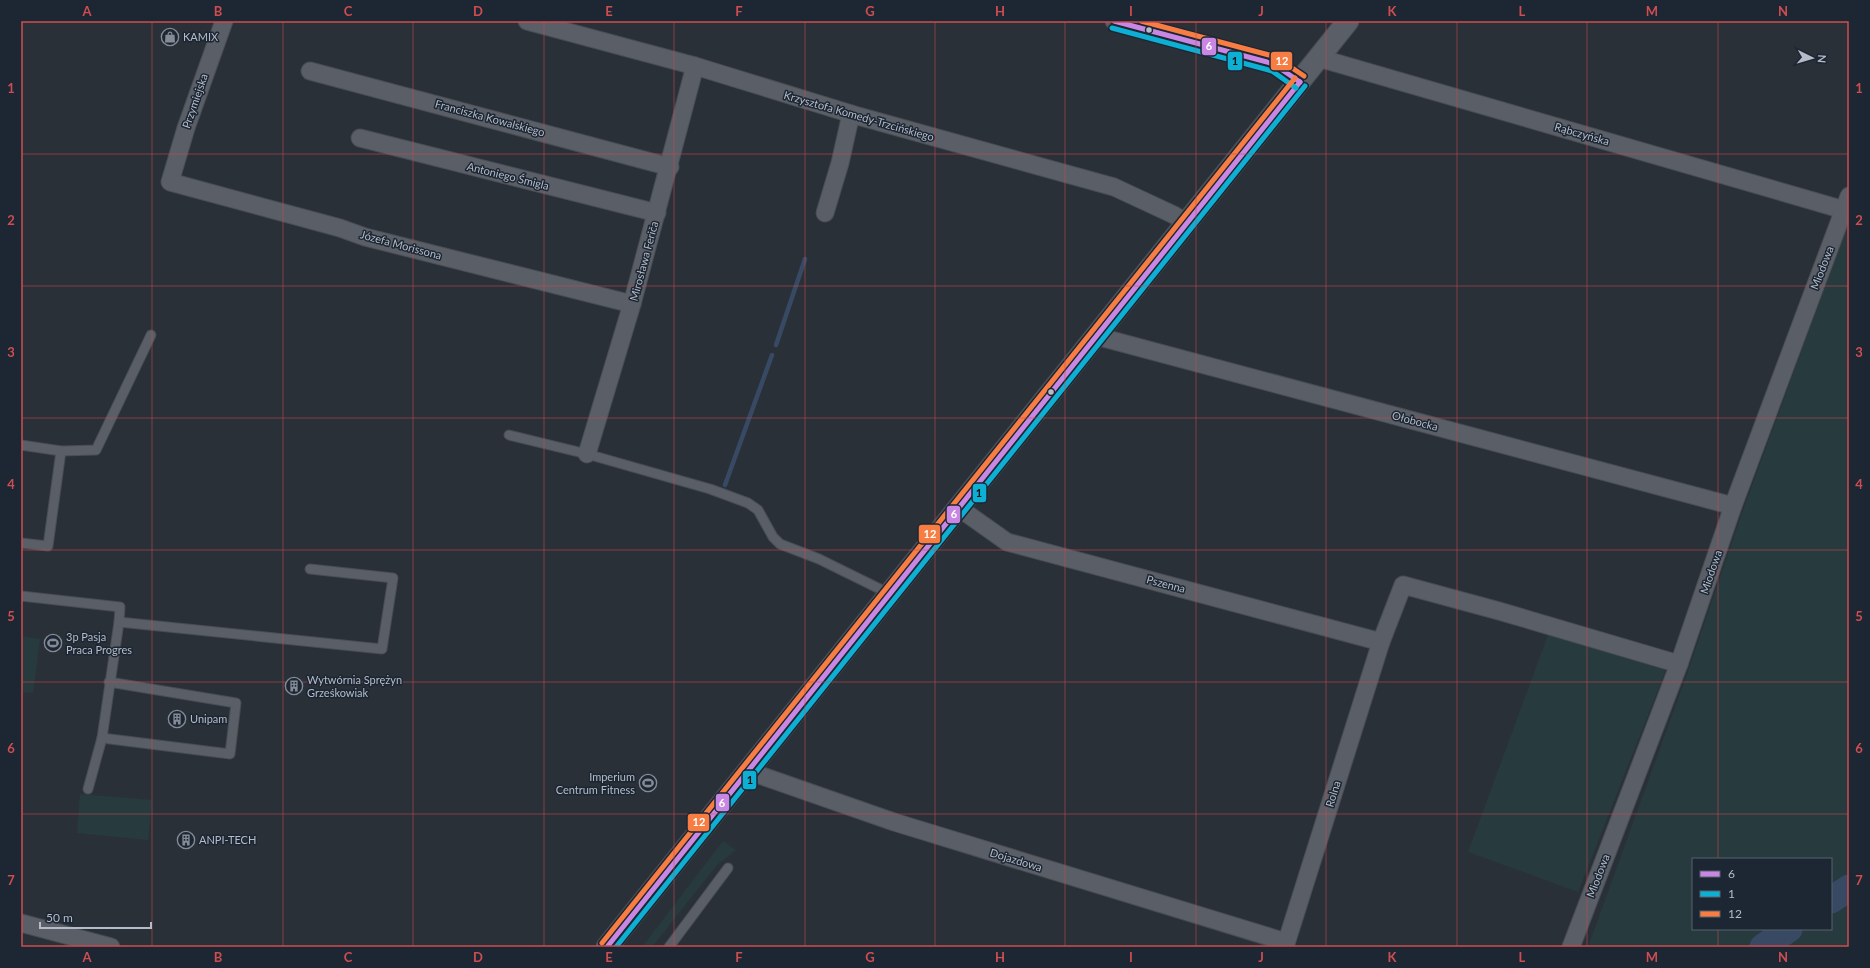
<svg xmlns="http://www.w3.org/2000/svg" width="1870" height="968" viewBox="0 0 1870 968" font-family="Lato,sans-serif">
<style>
.green{fill:#273a3e;fill-rule:evenodd}
.lines{fill:none;stroke-linecap:round;stroke-linejoin:round}
.stream{stroke:#384963;stroke-width:4.5}
.river{stroke:#384963;stroke-width:27}
.service-casing{stroke:#484c53;stroke-width:11}
.minor-casing{stroke:#484c53;stroke-width:19}
.tertiary-casing{stroke:#484c53;stroke-width:23}
.service{stroke:#5a5e66;stroke-width:9}
.minor{stroke:#5a5e66;stroke-width:17}
.tertiary{stroke:#5a5e66;stroke-width:21}
.bus-1-casing{stroke:#1d2633;stroke-width:8}
.bus-2-casing{stroke:#1d2633;stroke-width:8}
.bus-3-casing{stroke:#1d2633;stroke-width:8}
.bus-1{stroke:#c787e3;stroke-width:5}
.bus-2{stroke:#0dafd3;stroke-width:5}
.bus-3{stroke:#f77d43;stroke-width:5}
.grid{fill:none;stroke:#ce4d50;stroke-width:1;stroke-opacity:0.55}
.bus-dot{fill:#b4bcc9;stroke:#1d2633;stroke-width:1.5}
.labels{text-anchor:middle;stroke-width:3;stroke-linejoin:round;paint-order:stroke}
.poi-label{font-size:11px;fill:#b4bcc9;stroke:#1d2633;text-anchor:start}
.street-label{font-size:11px;fill:#b4bcc9;stroke:#1d2633}
.line-badge{stroke:#1d2633;stroke-width:1.5}
.badge-label{font-size:11px;text-anchor:middle;font-weight:bold;fill:#fff}
.pale-badge-label{font-size:11px;text-anchor:middle;font-weight:bold;fill:#111}
.neatline{fill:none;stroke:#ce4d50;stroke-width:1.5}
.grid-label{font-size:13px;text-anchor:middle;font-weight:bold;fill:#ce4d50}
</style>
<rect width="100%" height="100%" fill="#2a3038"/>
<!-- green -->
<g class="green">
<path d="M 1849,222 L 1849,947 L 1588,947 L 1687,674 L 1743,510 ZM 1693,859 L 1831,859 L 1831,929 L 1693,929 Z"/>
<polygon points="1549,632 1667,667 1578,892 1468,852"/>
<polygon points="21,636 40,639 33,693 21,692"/>
<polygon points="80,794 152,800 148,840 77,833"/>
<polygon points="723,841 736,850 717,865 652,947 642,947"/>
</g>
<g class="lines">
<!-- stream -->
<g class="stream">
<polyline points="776,345 805,259"/>
<polyline points="725,485 772,355"/>
</g>
<!-- river -->
<g class="river">
<polyline points="1831,900 1849,888"/>
<polyline points="1763,947 1789,929"/>
</g>
<defs>
<g id="service">
<polyline points="509,435 587,454 710,489 748,503 758,510 773,537 780,544 819,559 890,594"/>
<polyline points="21,445 61,451 96,450 151,335"/>
<polyline points="21,543 48,546 61,451"/>
<polyline points="21,596 120,607 119,622 102,738 230,754 236,703 109,682"/>
<polyline points="119,622 382,649 393,578 310,569"/>
<polyline points="88,789 102,738"/>
<polyline points="669,947 728,868"/>
</g>
<g id="minor">
<polyline points="224,21 186,128 170,182 340,228 365,237 632,304"/>
<polyline points="527,21 695,66 858,116 1114,187 1174,215 1187,223"/>
<polyline points="1114,21 1267,62 1275,65 1300,82"/>
<polyline points="1319,58 1844,210"/>
<polyline points="310,71 670,167"/>
<polyline points="360,138 657,213"/>
<polyline points="825,213 840,163 851,114"/>
<polyline points="1096,336 1733,506"/>
<polyline points="587,454 632,304 695,66"/>
<polyline points="959,508 1007,542 1381,642"/>
<polyline points="748,771 894,822 1286,942"/>
<polyline points="21,923 111,947"/>
<polyline points="1285,947 1381,642 1403,585 1499,611 1679,664"/>
<polyline points="1571,947 1679,664 1733,506 1849,196"/>
</g>
<polyline id="tertiary" points="607,947 1348,21"/>
</defs>
<!-- service casing -->
<use href="#service" class="service-casing"/>
<!-- minor casing -->
<use href="#minor" class="minor-casing"/>
<!-- tertiary casing -->
<use href="#tertiary" class="tertiary-casing"/>
<!-- service -->
<use href="#service" class="service"/>
<!-- minor -->
<use href="#minor" class="minor"/>
<!-- tertiary -->
<use href="#tertiary" class="tertiary"/>
<defs>
<g id="bus-1">
<polyline points="1114,21 1267,62 1275,65 1300,82"/>
<polyline points="607,947 1300,82"/>
</g>
<g id="bus-2">
<polyline points="1112,28 1265,69 1272,71 1296,88"/>
<polyline points="616,947 1305,86"/>
</g>
<g id="bus-3">
<polyline points="1141,21 1269,55 1279,59 1304,76"/>
<polyline points="602,943 1295,78"/>
</g>
</defs>
<!-- bus-1 casing -->
<use href="#bus-1" class="bus-1-casing"/>
<!-- bus-2 casing -->
<use href="#bus-2" class="bus-2-casing"/>
<!-- bus-3 casing -->
<use href="#bus-3" class="bus-3-casing"/>
<!-- bus-1 -->
<use href="#bus-1" class="bus-1"/>
<!-- bus-2 -->
<use href="#bus-2" class="bus-2"/>
<!-- bus-3 -->
<use href="#bus-3" class="bus-3"/>
</g>
<!-- grid -->
<path class="grid" d="M 152,21 L 152,947M 283,21 L 283,947M 413,21 L 413,947M 544,21 L 544,947M 674,21 L 674,947M 805,21 L 805,947M 935,21 L 935,947M 1065,21 L 1065,947M 1196,21 L 1196,947M 1326,21 L 1326,947M 1457,21 L 1457,947M 1587,21 L 1587,947M 1718,21 L 1718,859M 21,154 L 1849,154M 21,286 L 1849,286M 21,418 L 1849,418M 21,550 L 1849,550M 21,682 L 1849,682M 21,814 L 1849,814M 1718,929 L 1718,947"/>
<!-- icons -->
<defs>
<symbol id="shop-ring" viewBox="-11 -11 22 22"><circle r="9.5" fill="#1d2633" stroke="#848b96" stroke-width="1.5"/><path d="M-5-2.5h2.3a2.7 3.5 0 0 1 5.4 0H5L5.5 6h-11ZM-1.5-2.5h3a1.5 2.3 0 0 0-3 0Z" fill="#848b96"/></symbol>
<symbol id="stadium-ring" viewBox="-11 -11 22 22"><circle r="9.5" fill="#1d2633" stroke="#848b96" stroke-width="1.5"/><path d="M0-5a6.5 5 0 1 0 0 10a6.5 5 0 1 0 0-10ZM-3.5-1.8h7v3.6h-7Z" fill="#848b96"/></symbol>
<symbol id="building-ring" viewBox="-11 -11 22 22"><circle r="9.5" fill="#1d2633" stroke="#848b96" stroke-width="1.5"/><path d="M-4-6H4V6H1V3H-1V6H-4ZM-2.5-4.3h1.7v1.8h-1.7ZM.8-4.3h1.7v1.8H.8ZM-2.5-1h1.7V.8h-1.7ZM.8-1h1.7V.8H.8Z" fill="#848b96"/></symbol>
</defs>
<g fill-rule="evenodd">
<use href="#shop-ring" x="160" y="27" width="20" height="20"/>
<use href="#stadium-ring" x="43" y="633" width="20" height="20"/>
<use href="#building-ring" x="284" y="676" width="20" height="20"/>
<use href="#building-ring" x="167" y="709" width="20" height="20"/>
<use href="#stadium-ring" x="638" y="773" width="20" height="20"/>
<use href="#building-ring" x="176" y="830" width="20" height="20"/>
</g>
<!-- markers -->
<g class="bus-dot">
<circle cx="1149" cy="30" r="3.5"/>
<circle cx="1051" cy="392" r="3.5"/>
</g>
<g class="labels">
<!-- poi labels -->
<g class="poi-label">
<text x="183" y="41">KAMIX</text>
<text x="66" y="641">3p Pasja<tspan x="66" dy="13">Praca Progres</tspan></text>
<text x="307" y="684">Wytwórnia Sprężyn<tspan x="307" dy="13">Grześkowiak</tspan></text>
<text x="190" y="723">Unipam</text>
<text x="635" y="781" text-anchor="end">Imperium<tspan x="635" dy="13">Centrum Fitness</tspan></text>
<text x="199" y="844">ANPI-TECH</text>
</g>
<!-- street labels -->
<g class="street-label">
<text transform="translate(195 101) rotate(-71)" y="4">Przymiejska</text>
<text transform="translate(859 116) rotate(16)" y="4">Krzysztofa Komedy-Trzcińskiego</text>
<text transform="translate(490 118) rotate(15)" y="4">Franciszka Kowalskiego</text>
<text transform="translate(1582 134) rotate(16)" y="4">Rąbczyńska</text>
<text transform="translate(508 176) rotate(14)" y="4">Antoniego Śmigla</text>
<text transform="translate(401 245) rotate(15)" y="4">Józefa Morissona</text>
<text transform="translate(644 261) rotate(-75)" y="4">Mirosława Feriča</text>
<text transform="translate(1822 268) rotate(-69)" y="4">Miodowa</text>
<text transform="translate(1415 421) rotate(15)" y="4">Ołobocka</text>
<text transform="translate(1711 572) rotate(-71)" y="4">Miodowa</text>
<text transform="translate(1166 584) rotate(15)" y="4">Pszenna</text>
<text transform="translate(1333 794) rotate(-73)" y="4">Rolna</text>
<text transform="translate(1016 860) rotate(17)" y="4">Dojazdowa</text>
<text transform="translate(1598 876) rotate(-69)" y="4">Miodowa</text>
</g>
</g>
<g class="line-badge">
<rect x="1201" y="37" width="16" height="19" rx="4" fill="#c787e3"/>
<rect x="1270" y="51" width="23" height="20" rx="4" fill="#f77d43"/>
<rect x="1227" y="51" width="16" height="20" rx="4" fill="#0dafd3"/>
<rect x="972" y="483" width="15" height="20" rx="4" fill="#0dafd3"/>
<rect x="946" y="505" width="15" height="19" rx="4" fill="#c787e3"/>
<rect x="918" y="524" width="23" height="20" rx="4" fill="#f77d43"/>
<rect x="742" y="770" width="15" height="20" rx="4" fill="#0dafd3"/>
<rect x="715" y="793" width="15" height="19" rx="4" fill="#c787e3"/>
<rect x="687" y="813" width="23" height="19" rx="4" fill="#f77d43"/>
</g>
<g class="badge-label">
<text x="1209" y="50">6</text>
<text x="1282" y="65">12</text>
<text x="954" y="518">6</text>
<text x="930" y="538">12</text>
<text x="722" y="807">6</text>
<text x="699" y="826">12</text>
</g>
<g class="pale-badge-label">
<text x="1235" y="65">1</text>
<text x="979" y="497">1</text>
<text x="750" y="784">1</text>
</g>
<!-- border -->
<rect width="1870" height="968" fill="none" stroke="#1d2633" stroke-width="44"/>
<!-- legend -->
<rect x="1692" y="858" width="140" height="72" fill="#1d2633" stroke="#59626f"/>
<rect x="1700" y="871" width="20" height="6" fill="#c787e3" stroke="#59626f"/>
<text x="1728" y="878" font-size="12" fill="#b4bcc9">6</text>
<rect x="1700" y="891" width="20" height="6" fill="#0dafd3" stroke="#59626f"/>
<text x="1728" y="898" font-size="12" fill="#b4bcc9">1</text>
<rect x="1700" y="911" width="20" height="6" fill="#f77d43" stroke="#59626f"/>
<text x="1728" y="918" font-size="12" fill="#b4bcc9">12</text>
<!-- north arrow -->
<g transform="translate(1812 58) rotate(95)" stroke="#1d2633" stroke-width="3" paint-order="stroke">
<path d="M0-3L7 15L0 10L-7 15Z" fill="#b4bcc9"/>
<text y="-6" font-size="11" font-weight="bold" text-anchor="middle" fill="#b4bcc9">N</text>
</g>
<!-- scale -->
<path d="M40 922v6h111v-6" fill="none" stroke="#b4bcc9" stroke-width="2"/>
<text x="46" y="922" font-size="12" fill="#b4bcc9" stroke="#1d2633" stroke-width="3" paint-order="stroke">50 m</text>
<rect x="22" y="22" width="1826" height="924" class="neatline"/>
<g class="grid-label">
<text x="87" y="16">A</text>
<text x="218" y="16">B</text>
<text x="348" y="16">C</text>
<text x="478" y="16">D</text>
<text x="609" y="16">E</text>
<text x="739" y="16">F</text>
<text x="870" y="16">G</text>
<text x="1000" y="16">H</text>
<text x="1131" y="16">I</text>
<text x="1261" y="16">J</text>
<text x="1392" y="16">K</text>
<text x="1522" y="16">L</text>
<text x="1652" y="16">M</text>
<text x="1783" y="16">N</text>
<text x="11" y="93">1</text>
<text x="1859" y="93">1</text>
<text x="11" y="225">2</text>
<text x="1859" y="225">2</text>
<text x="11" y="357">3</text>
<text x="1859" y="357">3</text>
<text x="11" y="489">4</text>
<text x="1859" y="489">4</text>
<text x="11" y="621">5</text>
<text x="1859" y="621">5</text>
<text x="11" y="753">6</text>
<text x="1859" y="753">6</text>
<text x="11" y="885">7</text>
<text x="1859" y="885">7</text>
<text x="87" y="962">A</text>
<text x="218" y="962">B</text>
<text x="348" y="962">C</text>
<text x="478" y="962">D</text>
<text x="609" y="962">E</text>
<text x="739" y="962">F</text>
<text x="870" y="962">G</text>
<text x="1000" y="962">H</text>
<text x="1131" y="962">I</text>
<text x="1261" y="962">J</text>
<text x="1392" y="962">K</text>
<text x="1522" y="962">L</text>
<text x="1652" y="962">M</text>
<text x="1783" y="962">N</text>
</g>
</svg>
